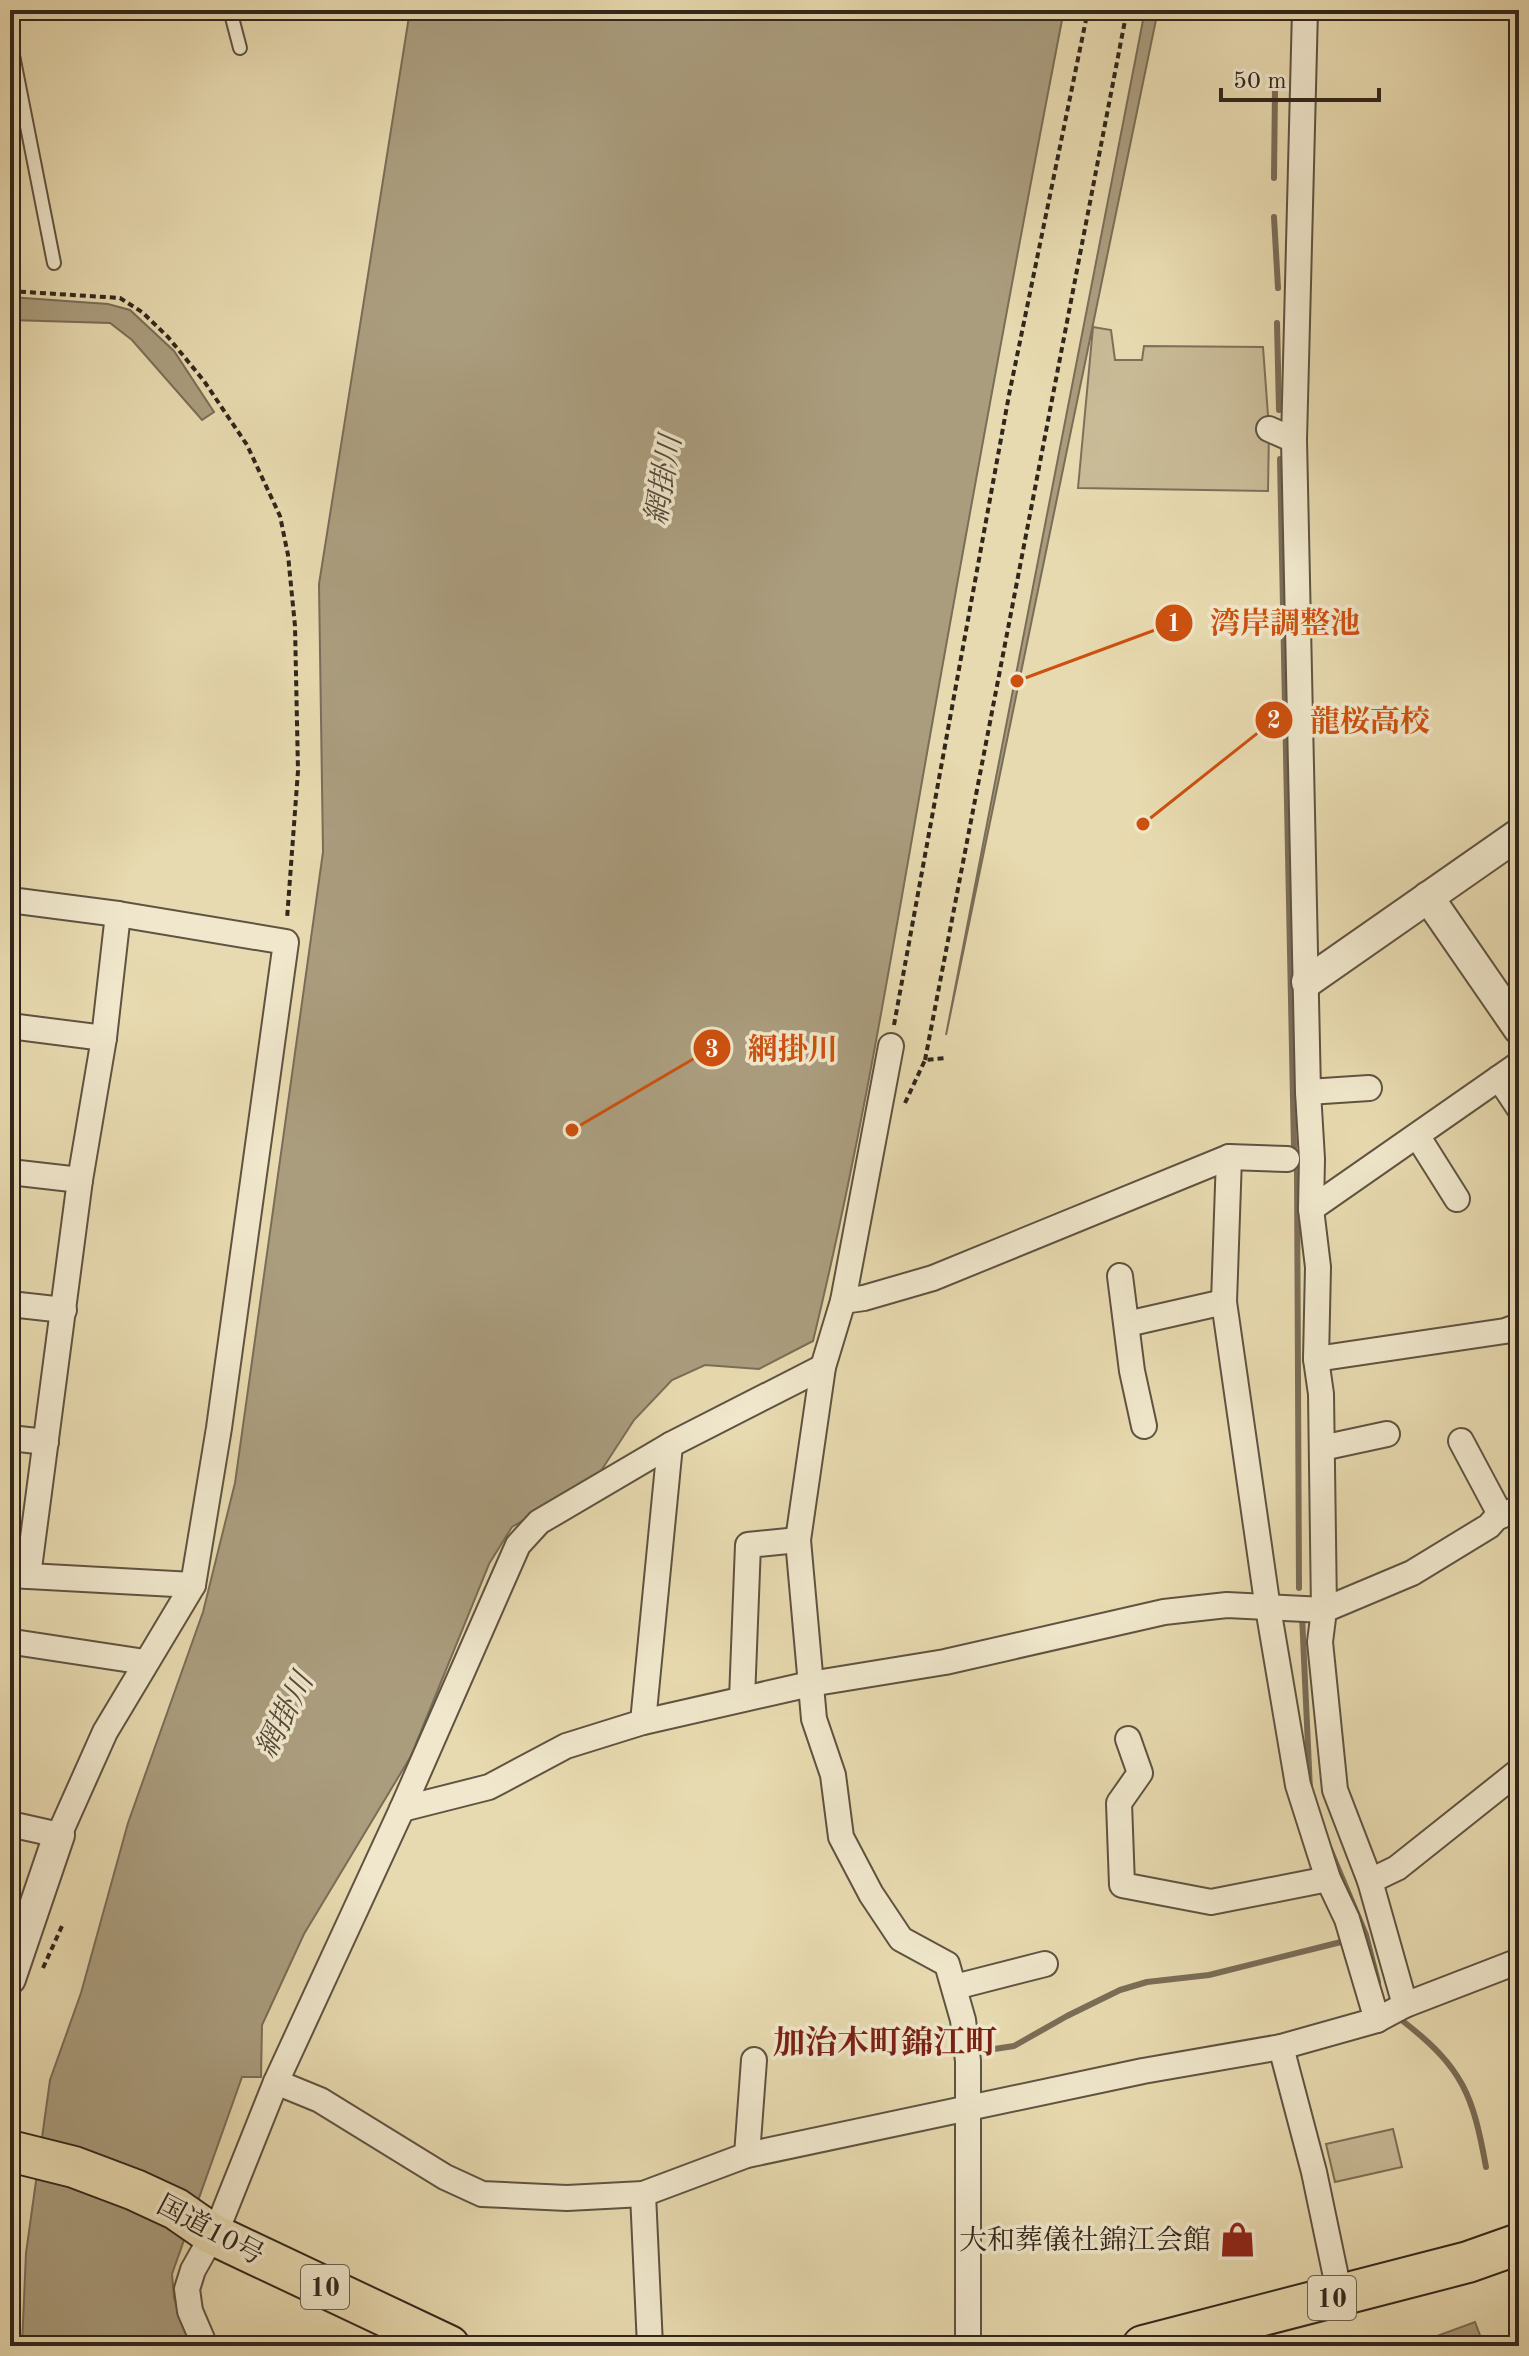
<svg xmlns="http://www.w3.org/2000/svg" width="1529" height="2356" viewBox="0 0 1529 2356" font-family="'Old Standard TT','Noto Serif JP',serif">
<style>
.green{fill:#c9bb97;stroke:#7d705a;stroke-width:2}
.water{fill:#aa9d7e;stroke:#7a6d57;stroke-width:2}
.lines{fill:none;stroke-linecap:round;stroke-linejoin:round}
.stream{stroke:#7a6d57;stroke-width:6}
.service-casing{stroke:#5f5341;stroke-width:16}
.minor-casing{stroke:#5f5341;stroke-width:28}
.tertiary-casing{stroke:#5f5341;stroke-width:34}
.trunk-casing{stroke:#31261c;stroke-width:44}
.path{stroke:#31261c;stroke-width:4;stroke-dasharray:6 4;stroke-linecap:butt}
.service{stroke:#f0e7cc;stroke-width:12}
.minor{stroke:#f0e7cc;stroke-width:24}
.tertiary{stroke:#f0e7cc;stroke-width:30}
.trunk{stroke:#e8dab0;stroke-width:40}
.labels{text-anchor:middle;stroke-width:7;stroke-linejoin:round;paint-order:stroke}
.shield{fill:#f0e7cc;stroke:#6a6051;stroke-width:2}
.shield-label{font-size:26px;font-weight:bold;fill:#31261c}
.street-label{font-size:28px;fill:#31261c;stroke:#f0e7cc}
.poi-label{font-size:28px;fill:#31261c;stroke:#f0e7cc;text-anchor:end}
.water-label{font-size:30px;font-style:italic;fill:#554a39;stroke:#f0e7cc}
.quarter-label{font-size:32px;font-weight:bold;fill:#7a1f14;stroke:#f0e7cc}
.leader{fill:none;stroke:#cd510e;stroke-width:3}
.callout-dot{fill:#cd510e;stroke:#f0e7cc;stroke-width:3}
.mark-label{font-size:24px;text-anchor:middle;font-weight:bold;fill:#fff}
.callout-label{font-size:30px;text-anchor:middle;font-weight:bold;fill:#cd510e;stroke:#f0e7cc;stroke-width:7;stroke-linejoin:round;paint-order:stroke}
</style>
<rect width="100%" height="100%" fill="#e8dab0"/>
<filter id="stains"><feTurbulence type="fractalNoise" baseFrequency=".0025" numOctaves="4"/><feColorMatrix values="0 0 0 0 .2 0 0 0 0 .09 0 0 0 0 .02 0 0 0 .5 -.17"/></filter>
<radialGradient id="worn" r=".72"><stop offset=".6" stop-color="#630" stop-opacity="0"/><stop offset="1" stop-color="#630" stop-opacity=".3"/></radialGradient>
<!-- green -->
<g class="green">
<polygon points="1093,327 1111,330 1115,360 1142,360 1144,346 1263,347 1269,429 1268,491 1078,488"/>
<polygon points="1393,2129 1402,2167 1335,2182 1326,2144"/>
</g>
<!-- water -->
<g class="water">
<path d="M 410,10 L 1064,10 C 1018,246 975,483 933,719 C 896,927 863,1136 813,1341 L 759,1369 L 705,1365 L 672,1380 L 634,1420 L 597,1477 L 512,1527 L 489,1564 L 411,1756 L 304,1934 L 262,2025 L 261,2077 L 242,2077 L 172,2274 L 174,2298 L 192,2346 L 22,2346 L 26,2253 L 50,2080 L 81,1993 L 128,1823 L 203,1612 L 235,1483 L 323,852 L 319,584 Z"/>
<polygon points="1145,10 1158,10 946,1035"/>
<polygon points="10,297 108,304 130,310 174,351 214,412 202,420 132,340 110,323 10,320"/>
<polygon points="1475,2322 1484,2346 1437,2346 1434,2337"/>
</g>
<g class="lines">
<!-- stream -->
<g class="stream">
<polyline points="1274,178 1275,89"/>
<polyline points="1274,217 1278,288"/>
<polyline points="1277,323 1279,410"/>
<polyline points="1280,459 1294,1148"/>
<polyline points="1297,1169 1299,1588"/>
<polyline points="1302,1615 1310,1790"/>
<polyline points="1330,1849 1366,1935 1378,1982"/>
<path d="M 1404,2022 C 1463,2068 1473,2095 1486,2167"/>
<polyline points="981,2051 1014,2046 1067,2016 1120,1990 1147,1982 1209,1975 1341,1942"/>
</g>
<defs>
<g id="service">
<polyline points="230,10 240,48"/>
<polyline points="10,40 54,263"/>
</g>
<g id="minor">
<polyline points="1305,10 1294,440 1308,1092 1312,1159 1311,1209 1318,1267 1316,1359 1321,1394 1324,1610 1320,1642 1335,1790 1370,1881 1405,2005"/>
<polyline points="1269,429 1294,440"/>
<polyline points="10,900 118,914 286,942 219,1428 193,1585 105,1732 59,1835 10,1824"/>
<polyline points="10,1026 104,1038"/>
<polyline points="891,1046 843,1301 823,1367 798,1540 814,1719 833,1775 841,1837 871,1894 901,1939 947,1964 963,2020 968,2061 968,2346"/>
<polyline points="1499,1078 1519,1108"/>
<polyline points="1308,1092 1369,1088"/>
<polyline points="1418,1137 1457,1199"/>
<polyline points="1229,1157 1224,1302 1267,1602 1298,1785 1328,1879 1347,1919 1377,2020"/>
<polyline points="10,1172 80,1180"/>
<polyline points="1311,1209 1519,1064"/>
<polyline points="1120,1276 1132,1371 1144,1426"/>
<polyline points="843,1301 864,1298 933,1278 1229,1157 1287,1159"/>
<polyline points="10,1304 64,1310"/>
<polyline points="1127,1324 1224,1302"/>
<polyline points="1316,1359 1505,1331 1519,1326"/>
<polyline points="10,1438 46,1442"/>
<polyline points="1461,1441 1501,1516"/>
<polyline points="1322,1448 1387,1434"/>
<polyline points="10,1575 193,1585"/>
<polyline points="28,1576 80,1180 104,1038 118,914"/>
<polyline points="20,1643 145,1662"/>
<polyline points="742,1699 748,1545 798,1540"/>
<polyline points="643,1722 670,1445"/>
<polyline points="1128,1739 1140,1773 1119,1803 1122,1885 1211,1902 1328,1879"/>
<polyline points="402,1809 489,1787 566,1746 643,1722 810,1684 945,1662 1164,1612 1227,1605 1324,1610 1412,1573 1489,1526 1496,1518 1519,1508"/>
<polyline points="1370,1881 1397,1868 1519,1771"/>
<polyline points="955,1987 1045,1964"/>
<polyline points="1281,2047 1314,2172 1340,2296"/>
<polyline points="276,2082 320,2100 445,2177 482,2194 567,2198 643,2194 747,2155 1143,2071 1281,2047 1377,2020 1405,2005 1519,1961"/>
<polyline points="747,2155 754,2060"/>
<polyline points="643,2194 650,2346"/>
<polyline points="205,2346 190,2311 187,2289 193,2270 220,2222 276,2082 402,1809 518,1545 539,1522 670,1445 823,1367"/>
</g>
<g id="tertiary">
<polyline points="1428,897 1519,1029"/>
<polyline points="1307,982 1519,834"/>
<polyline points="10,1979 59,1835"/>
</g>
<g id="trunk">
<polyline points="10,2151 74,2167 135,2190 176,2209 212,2234 449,2346"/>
<polyline points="1143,2346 1468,2262 1519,2244"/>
</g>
</defs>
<!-- service casing -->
<use href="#service" class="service-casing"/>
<!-- minor casing -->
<use href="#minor" class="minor-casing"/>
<!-- tertiary casing -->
<use href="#tertiary" class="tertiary-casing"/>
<!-- trunk casing -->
<use href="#trunk" class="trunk-casing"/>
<!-- path -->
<g class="path">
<polyline points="10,291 120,298 142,312 168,337 204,381 247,445 280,516 288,555 295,626 298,771 287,919"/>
<polyline points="894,1025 1009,395 1088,10"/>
<polyline points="925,1060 1127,10"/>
<polyline points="905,1103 925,1060 947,1058"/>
<polyline points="43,1968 62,1926"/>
</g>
<!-- service -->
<use href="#service" class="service"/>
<!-- minor -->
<use href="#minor" class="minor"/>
<!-- tertiary -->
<use href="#tertiary" class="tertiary"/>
<!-- trunk -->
<use href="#trunk" class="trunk"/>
</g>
<!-- icons -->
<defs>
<symbol id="shop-bare" viewBox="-9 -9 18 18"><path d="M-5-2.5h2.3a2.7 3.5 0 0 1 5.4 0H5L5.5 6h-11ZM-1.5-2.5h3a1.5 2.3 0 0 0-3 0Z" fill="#8f2418" stroke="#f0e7cc" stroke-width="2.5" paint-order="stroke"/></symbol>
</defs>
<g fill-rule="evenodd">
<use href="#shop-bare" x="1212" y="2214" width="51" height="51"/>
</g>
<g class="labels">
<!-- shield labels -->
<g class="shield">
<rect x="301" y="2265" width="48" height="44" rx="6"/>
<rect x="1308" y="2276" width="48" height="44" rx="6"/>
</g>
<g class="shield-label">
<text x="325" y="2296">10</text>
<text x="1332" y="2307">10</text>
</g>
<!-- street labels -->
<g class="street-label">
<text transform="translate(211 2229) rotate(28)" y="10">国道10号</text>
</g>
<!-- poi labels -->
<g class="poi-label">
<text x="1211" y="2249">大和葬儀社錦江会館</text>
</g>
<!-- water labels -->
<g class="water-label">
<text transform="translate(663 480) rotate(-80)" y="10">網掛川</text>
<text transform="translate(284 1715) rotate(-63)" y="10">網掛川</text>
</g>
<!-- quarter labels -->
<g class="quarter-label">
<text x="885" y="2053">加治木町錦江町</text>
</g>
</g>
<!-- callouts -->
<path class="leader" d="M1017 681L1174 623M1143 824L1274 720M572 1130L712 1048"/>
<g class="callout-dot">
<circle cx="1017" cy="681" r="8"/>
<circle cx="1143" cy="824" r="8"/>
<circle cx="572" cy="1130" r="8"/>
<circle cx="1174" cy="623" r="20"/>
<circle cx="1274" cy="720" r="20"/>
<circle cx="712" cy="1048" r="20"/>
</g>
<g class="mark-label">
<text x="1174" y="631">1</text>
<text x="1274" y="728">2</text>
<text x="712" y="1057">3</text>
</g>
<g class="callout-label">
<text x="1285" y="633">湾岸調整池</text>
<text x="1370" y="731">龍桜高校</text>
<text x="793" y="1059">網掛川</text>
</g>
<!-- margin -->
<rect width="1529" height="2356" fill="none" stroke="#e8dab0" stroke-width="40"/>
<rect x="12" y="12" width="1505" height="2332" fill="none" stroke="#31261c" stroke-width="4"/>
<rect x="20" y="20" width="1489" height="2316" fill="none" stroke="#31261c" stroke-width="2"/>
<!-- scale -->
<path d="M1221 88v12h158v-12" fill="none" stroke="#31261c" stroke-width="4"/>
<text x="1233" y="88" font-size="24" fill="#31261c" stroke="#f0e7cc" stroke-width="6" paint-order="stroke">50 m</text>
<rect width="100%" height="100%" filter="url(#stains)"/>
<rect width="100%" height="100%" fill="url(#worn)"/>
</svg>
